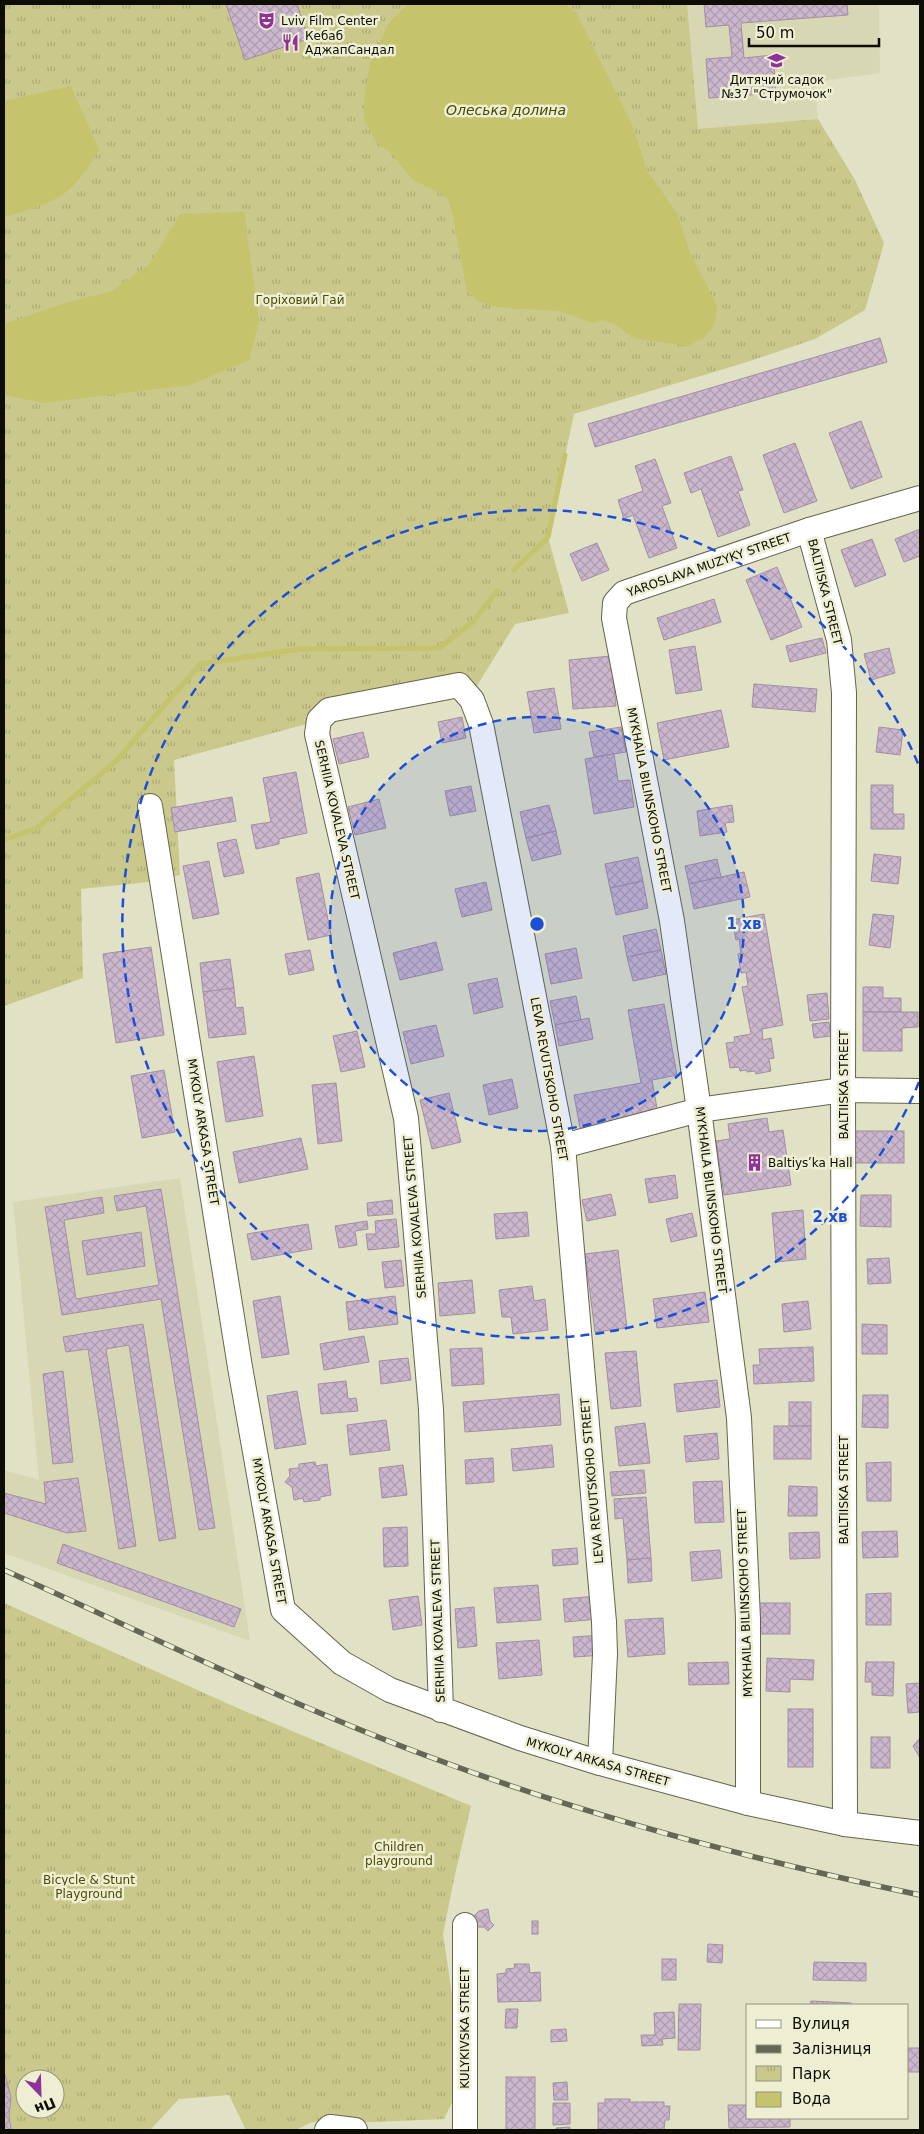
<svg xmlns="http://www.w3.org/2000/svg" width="924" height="2134" viewBox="0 0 924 2134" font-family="'DejaVu Sans',sans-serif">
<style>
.built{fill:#d8d7b4}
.park{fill:url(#park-tufts);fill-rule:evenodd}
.water{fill:#c5c36c}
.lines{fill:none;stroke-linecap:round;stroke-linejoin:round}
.stream{stroke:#c5c36c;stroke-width:5}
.building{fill:url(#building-cross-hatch);stroke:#a28fa3}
.minor-casing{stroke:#64644b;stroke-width:26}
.minor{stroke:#fff;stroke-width:24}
.rail-casing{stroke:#665;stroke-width:5.5}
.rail{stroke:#eeeed2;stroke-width:4;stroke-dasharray:11;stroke-linecap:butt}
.ring{fill:none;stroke:#1d4ed8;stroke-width:2.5;stroke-dasharray:9 6}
.labels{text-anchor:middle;stroke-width:5;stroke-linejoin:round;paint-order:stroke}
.poi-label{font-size:12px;fill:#0d0d05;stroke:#eeeed2;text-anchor:start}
.park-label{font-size:12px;fill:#4d4a03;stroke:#eeeed2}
.street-label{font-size:12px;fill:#0d0d05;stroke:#eeeed2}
.water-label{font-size:14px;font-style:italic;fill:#4a4700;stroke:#eeeed2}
.centre{fill:#1d4ed8;stroke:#eeeed2;stroke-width:2.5}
.ring-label{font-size:15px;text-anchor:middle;font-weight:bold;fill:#1d4ed8;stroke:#eeeed2;stroke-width:5;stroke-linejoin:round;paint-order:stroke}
</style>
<defs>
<pattern id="park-tufts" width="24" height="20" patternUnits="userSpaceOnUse" patternTransform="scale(1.25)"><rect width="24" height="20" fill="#cac88a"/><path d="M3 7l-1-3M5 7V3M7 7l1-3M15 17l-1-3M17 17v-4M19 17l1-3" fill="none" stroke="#acab76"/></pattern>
<pattern id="building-cross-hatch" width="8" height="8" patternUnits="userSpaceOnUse" patternTransform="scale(1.25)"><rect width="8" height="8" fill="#cbb7cd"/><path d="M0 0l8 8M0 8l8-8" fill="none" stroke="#ad9caf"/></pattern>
</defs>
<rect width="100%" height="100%" fill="#e1e1c5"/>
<!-- built -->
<g class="built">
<polygon points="654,4 879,4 880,73 815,82 818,119 694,132"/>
<polygon points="180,1178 250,1641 4,1553 4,1470 39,1480 13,1202"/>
</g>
<!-- park -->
<g class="park">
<polygon points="4,4 687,4 698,129 818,119 855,180 884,243 865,310 815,339 744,363 574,414 548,537 569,613 515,624 475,689 351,712 174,760 180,875 149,882 81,889 83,978 4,1006"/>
<path d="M 4,1603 L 242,1710 L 471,1806 L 454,1879 L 443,1934 L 454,2008 L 456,2094 L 444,2119 L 352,2123 L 344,2116 L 310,2123 L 296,2130 L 246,2130 L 229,2095 L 179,2099 L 150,2130 L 4,2130 ZM 25,2079 L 55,2079 L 55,2109 L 25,2109 Z"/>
</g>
<!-- water -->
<g class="water">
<polygon points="408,4 565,4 576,12 633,127 647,171 677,213 690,253 715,301 717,309 714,324 705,337 689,346 638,339 626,333 617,325 603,320 593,323 560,311 498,307 479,302 467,291 452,212 447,197 412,179 390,152 377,143 364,120 365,91 370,63 389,23"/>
<path d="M 71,86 L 99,150 C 89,165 80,182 65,193 C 50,204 22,212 4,217 L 4,101 Z"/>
<polygon points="244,212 259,322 249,360 190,385 43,403 4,395 4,324 65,303 112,291 150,264 180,214"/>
</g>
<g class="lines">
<!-- stream -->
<g class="stream">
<polyline points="514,570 548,537 565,455"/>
<polyline points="4,840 37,828 117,760 200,664 300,649 439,648 473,622 497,591"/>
</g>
</g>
<!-- building -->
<g class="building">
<polygon points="226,4 297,4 308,39 245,60"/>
<polygon points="704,4 847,4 848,15 741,23 744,58 773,55 776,93 709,98 706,59 732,57 729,25 706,27"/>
<polygon points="880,338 887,362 595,447 588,424"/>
<polygon points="861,421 882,477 851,489 829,433"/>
<polygon points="795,443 817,501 784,513 763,455"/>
<polygon points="731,456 743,490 738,491 750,525 718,537 701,489 691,493 684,473"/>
<polygon points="655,459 671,503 662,506 677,548 649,558 633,515 624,519 618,500 643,491 635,466"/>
<polygon points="920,529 920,556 904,562 895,539"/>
<polygon points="872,539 886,575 855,587 841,550"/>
<polygon points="597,543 609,570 582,581 570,554"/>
<polygon points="777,567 802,627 771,640 746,580"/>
<polygon points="714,599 721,622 664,640 657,618"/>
<polygon points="822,638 826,653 790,662 786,646"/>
<polygon points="695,646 702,690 676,694 669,650"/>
<polygon points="889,648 895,673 871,680 864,654"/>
<polygon points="611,656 616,706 573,709 569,660"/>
<polygon points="754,684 817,689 815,712 752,707"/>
<polygon points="554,688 561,729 534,733 527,692"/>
<polygon points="721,710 729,747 664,760 657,723"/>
<polygon points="462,717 466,738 442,743 438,722"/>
<polygon points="621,727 626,752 594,757 589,732"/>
<polygon points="879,727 903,730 900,755 876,752"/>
<polygon points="363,732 369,757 339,764 333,739"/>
<polygon points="614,754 618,781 630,780 634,807 594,814 585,759"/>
<polygon points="296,772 307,833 279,839 279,844 256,849 251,825 271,822 263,778"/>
<polygon points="871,785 893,785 893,814 904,814 904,829 871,829"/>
<polygon points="471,786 476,811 450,816 445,791"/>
<polygon points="232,797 236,821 175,832 171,808"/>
<polygon points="379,799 386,828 355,835 348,807"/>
<polygon points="549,805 556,831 526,838 520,812"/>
<polygon points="732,805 734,822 725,823 727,832 700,836 697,811"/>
<polygon points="556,831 561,854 532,861 526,838"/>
<polygon points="236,839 244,873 224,877 217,843"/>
<polygon points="874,854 901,857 898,884 871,881"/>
<polygon points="638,857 643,881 610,888 605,864"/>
<polygon points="717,859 721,877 689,884 685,866"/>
<polygon points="209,861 219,914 193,919 183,866"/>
<polygon points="744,872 750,897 694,909 689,884"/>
<polygon points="319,873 331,935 308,940 296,878"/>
<polygon points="643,881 648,908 616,915 610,888"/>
<polygon points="486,882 492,910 462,917 455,889"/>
<polygon points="764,914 783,1025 762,1029 763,1040 771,1038 774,1058 769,1059 771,1071 756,1074 755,1071 747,1072 747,1070 740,1071 739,1067 730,1068 726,1043 735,1042 734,1037 751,1034 742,987 748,986 746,972 741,973 738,954 741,953 739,939 736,940 732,920"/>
<polygon points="873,914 894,916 890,948 869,945"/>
<polygon points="656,929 661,950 627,957 623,936"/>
<polygon points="436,942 443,970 400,980 393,953"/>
<polygon points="151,947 164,1035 116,1043 103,954"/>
<polygon points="576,948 582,978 551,984 545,954"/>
<polygon points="310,950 314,970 289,975 285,954"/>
<polygon points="661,950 666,974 633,981 627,957"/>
<polygon points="230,959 234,988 203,992 200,963"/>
<polygon points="497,978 503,1007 474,1014 468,984"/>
<polygon points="863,987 883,987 883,998 901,998 901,1012 863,1012"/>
<polygon points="234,988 236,1008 243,1007 246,1034 209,1038 203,992"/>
<polygon points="827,993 829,1019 810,1021 807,995"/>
<polygon points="576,996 581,1020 555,1025 550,1001"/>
<polygon points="664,1004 677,1075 652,1080 658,1114 580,1128 574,1095 641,1083 628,1010"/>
<polygon points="863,1012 918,1012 918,1027 902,1028 902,1051 863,1051"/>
<polygon points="589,1018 593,1039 559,1046 555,1025"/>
<polygon points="829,1022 831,1036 814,1038 812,1024"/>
<polygon points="436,1025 444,1056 411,1064 403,1032"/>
<polygon points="357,1031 365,1067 341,1072 333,1036"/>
<polygon points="254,1056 263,1116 226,1122 217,1062"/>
<polygon points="164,1070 175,1132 142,1138 131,1076"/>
<polygon points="512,1079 518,1108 489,1115 483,1085"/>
<polygon points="336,1083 342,1141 318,1144 312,1085"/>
<polygon points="449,1093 461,1142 432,1149 420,1100"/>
<polygon points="767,1118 769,1132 783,1130 791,1185 724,1195 716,1141 730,1139 728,1124"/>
<rect x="855" y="1131" width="49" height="32"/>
<polygon points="301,1138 308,1169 239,1183 233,1152"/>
<polygon points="675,1175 678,1198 649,1203 645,1179"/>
<polygon points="161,1189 215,1528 199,1530 161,1299 62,1315 45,1207 102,1197 104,1213 64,1220 76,1299 159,1285 146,1206 117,1211 114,1196"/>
<polygon points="611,1194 616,1215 587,1221 582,1200"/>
<polygon points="861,1195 891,1195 891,1227 860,1226"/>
<polygon points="392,1200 393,1214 368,1216 367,1203"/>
<polygon points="803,1210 806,1259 776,1262 772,1213"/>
<polygon points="527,1212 529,1236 496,1239 494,1214"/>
<polygon points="692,1213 697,1236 671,1242 666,1219"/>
<polygon points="396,1219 399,1247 368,1250 366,1234 376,1234 375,1221"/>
<polygon points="367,1221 368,1229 355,1231 357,1245 339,1248 335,1226"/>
<polygon points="308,1224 312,1249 252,1260 247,1234"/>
<polygon points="141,1232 145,1266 87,1275 82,1241"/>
<polygon points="618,1250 627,1328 595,1332 585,1254"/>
<polygon points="889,1258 891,1283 868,1284 867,1259"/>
<polygon points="401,1260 404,1286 385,1288 382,1262"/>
<polygon points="472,1280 475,1313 440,1316 438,1283"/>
<polygon points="532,1286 534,1301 545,1299 548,1330 513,1334 511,1317 502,1317 499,1290"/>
<polygon points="705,1292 709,1322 657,1328 653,1299"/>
<polygon points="280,1296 289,1354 262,1358 253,1301"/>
<polygon points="395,1296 398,1324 349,1330 346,1302"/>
<polygon points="808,1301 811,1329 784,1332 782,1304"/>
<polygon points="143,1324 176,1538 159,1541 129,1345 106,1349 136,1546 119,1549 88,1349 66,1352 63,1337"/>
<polygon points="862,1324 887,1325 887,1354 862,1354"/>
<polygon points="364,1336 369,1362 324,1370 320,1344"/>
<polygon points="813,1347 814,1381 754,1384 753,1365 760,1365 759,1349"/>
<polygon points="482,1348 484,1384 452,1386 450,1349"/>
<polygon points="636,1351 641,1406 611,1409 605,1353"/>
<polygon points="408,1358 411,1380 381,1384 379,1361"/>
<polygon points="63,1371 73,1462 53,1464 43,1374"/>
<polygon points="717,1380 720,1407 677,1412 674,1384"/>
<polygon points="346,1381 348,1399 356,1398 358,1411 321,1414 318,1384"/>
<polygon points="297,1391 306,1444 275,1449 267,1396"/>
<polygon points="559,1394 561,1425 465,1432 463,1402"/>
<polygon points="863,1395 888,1395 888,1428 862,1427"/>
<rect x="789" y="1402" width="22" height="24"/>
<polygon points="386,1420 390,1450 350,1455 347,1425"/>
<polygon points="645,1423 650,1463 619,1466 615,1427"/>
<rect x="774" y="1426" width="37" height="33"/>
<polygon points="717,1433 719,1459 686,1462 684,1436"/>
<polygon points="552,1445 554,1467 513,1471 511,1449"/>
<polygon points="493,1458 494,1482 466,1484 465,1460"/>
<polygon points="315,1462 316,1466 327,1464 331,1495 320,1497 320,1500 304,1502 303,1498 294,1500 292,1487 285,1482 290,1476 289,1469 299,1468 299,1464"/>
<polygon points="891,1462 891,1501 867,1501 866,1463"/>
<polygon points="403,1465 407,1495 382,1498 379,1468"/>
<polygon points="644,1470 646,1493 612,1496 610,1472"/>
<polygon points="78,1478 86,1531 67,1533 4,1513 4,1493 46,1504 44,1482"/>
<polygon points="722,1481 724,1522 695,1523 693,1482"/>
<polygon points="789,1486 817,1487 817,1516 788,1516"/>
<polygon points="646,1497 651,1558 627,1560 623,1518 615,1519 614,1499"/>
<polygon points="407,1527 408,1566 384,1567 383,1528"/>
<polygon points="897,1531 898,1557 863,1558 862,1532"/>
<polygon points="819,1532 820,1558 790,1559 789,1533"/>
<polygon points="63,1544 241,1609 234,1627 57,1563"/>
<polygon points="577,1548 578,1564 553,1566 552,1550"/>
<polygon points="720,1550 722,1578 692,1581 690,1552"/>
<polygon points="651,1558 652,1581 628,1583 627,1560"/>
<polygon points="538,1585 541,1620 497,1623 494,1588"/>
<polygon points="891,1593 891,1625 866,1625 866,1594"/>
<polygon points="418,1596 422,1625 393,1630 389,1600"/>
<polygon points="597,1596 599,1619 565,1622 563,1599"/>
<rect x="757" y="1603" width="33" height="31"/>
<polygon points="474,1607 477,1646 458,1648 455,1609"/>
<polygon points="663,1618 665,1654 628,1657 625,1620"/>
<polygon points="602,1635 603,1655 574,1657 573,1637"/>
<polygon points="539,1640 542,1675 499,1679 496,1643"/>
<polygon points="767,1658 814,1660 813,1680 790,1679 790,1692 766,1691"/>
<polygon points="728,1662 729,1684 689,1685 688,1663"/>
<polygon points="866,1662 894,1662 893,1696 872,1695 872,1682 865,1682"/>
<polygon points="920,1683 920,1712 908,1713 906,1684"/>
<rect x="788" y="1709" width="25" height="58"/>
<rect x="871" y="1737" width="19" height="31"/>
<polygon points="920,1738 920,1758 913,1746"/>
<polygon points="488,1909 490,1921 494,1925 488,1931 484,1927 472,1927 473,1917 479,1911"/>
<rect x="532" y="1921" width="6" height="13"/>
<polygon points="708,1944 723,1945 722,1963 707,1962"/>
<rect x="662" y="1959" width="14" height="21"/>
<polygon points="814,1962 866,1963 866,1981 813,1980"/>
<polygon points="514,1964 529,1964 530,1973 540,1972 541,2001 498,2002 497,1974 506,1973 506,1969 515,1968"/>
<polygon points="811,2001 851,2003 851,2005 810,2005"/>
<polygon points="679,2004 701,2004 700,2050 678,2050"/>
<polygon points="506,2009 518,2009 517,2028 505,2028"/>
<polygon points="674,2012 675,2038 662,2039 663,2045 642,2046 641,2035 655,2035 654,2013"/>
<polygon points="566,2029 567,2041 551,2042 551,2030"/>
<rect x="908" y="2048" width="12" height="24"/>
<polygon points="4,2071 11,2097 9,2116 11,2130 4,2130"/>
<rect x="506" y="2077" width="29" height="53"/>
<polygon points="567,2082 568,2100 554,2100 553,2083"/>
<polygon points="605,2099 630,2099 630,2102 664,2102 664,2106 670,2106 669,2120 665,2120 664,2130 598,2130 598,2103 605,2103"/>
<polygon points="553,2103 570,2103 570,2124 553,2125"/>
<polygon points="728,2105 748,2105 748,2118 790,2118 790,2127 729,2128"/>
<polygon points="570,2127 570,2130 556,2130 556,2128"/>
</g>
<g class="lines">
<defs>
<g id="minor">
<polyline points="809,530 839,640 844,693 843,1090 845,1824"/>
<polyline points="150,806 240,1367 283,1610 342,1663 390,1690 520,1738 600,1763 748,1803 845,1824 920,1833"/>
<polyline points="563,1146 699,1110 843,1090 920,1091"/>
<polyline points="441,1710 431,1409 406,1118 317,734 319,720 329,710 459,685 472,700 481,724 563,1146 604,1622 605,1654 600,1763"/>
<polyline points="748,1803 748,1619 739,1418 699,1110 672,921 614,618 615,603 624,593 809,530 920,498"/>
<polyline points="465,1925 465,2130"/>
<polyline points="327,2130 330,2127 355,2130"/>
</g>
</defs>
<!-- minor casing -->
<use href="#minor" class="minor-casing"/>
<!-- minor -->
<use href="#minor" class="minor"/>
<defs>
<path id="rail" d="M 4,1570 C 145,1633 285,1703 430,1757 C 590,1817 753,1860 920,1895"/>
</defs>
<!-- rail casing -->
<use href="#rail" class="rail-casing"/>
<!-- rail -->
<use href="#rail" class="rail"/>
</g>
<!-- distance rings -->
<circle cx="537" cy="924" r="207" fill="#1d4ed8" fill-opacity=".12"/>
<g class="ring">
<circle cx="537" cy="924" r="207"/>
<path d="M919 1082A414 414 0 1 1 919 766"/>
</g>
<!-- icons -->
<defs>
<symbol id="theatre-bare" viewBox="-9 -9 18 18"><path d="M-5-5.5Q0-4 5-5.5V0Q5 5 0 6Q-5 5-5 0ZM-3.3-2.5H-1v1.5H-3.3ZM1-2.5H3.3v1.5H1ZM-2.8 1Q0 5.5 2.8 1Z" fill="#8f319b" stroke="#eeeed2" stroke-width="2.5" paint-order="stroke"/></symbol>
<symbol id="restaurant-bare" viewBox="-9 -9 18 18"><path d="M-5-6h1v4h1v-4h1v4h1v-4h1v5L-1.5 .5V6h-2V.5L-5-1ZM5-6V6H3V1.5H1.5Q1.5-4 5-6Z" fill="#8f319b" stroke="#eeeed2" stroke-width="2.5" paint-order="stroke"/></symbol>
<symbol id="school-bare" viewBox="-9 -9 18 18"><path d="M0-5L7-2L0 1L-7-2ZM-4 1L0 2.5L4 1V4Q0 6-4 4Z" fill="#8f319b" stroke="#eeeed2" stroke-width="2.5" paint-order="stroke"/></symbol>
<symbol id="building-bare" viewBox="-9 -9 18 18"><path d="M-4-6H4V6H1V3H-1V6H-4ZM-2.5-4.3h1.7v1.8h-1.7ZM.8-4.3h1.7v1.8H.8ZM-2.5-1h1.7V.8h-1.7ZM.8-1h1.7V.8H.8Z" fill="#8f319b" stroke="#eeeed2" stroke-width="2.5" paint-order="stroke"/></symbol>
</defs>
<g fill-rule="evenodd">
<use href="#theatre-bare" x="254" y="8" width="25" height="25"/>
<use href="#restaurant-bare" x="278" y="30" width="25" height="25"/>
<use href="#school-bare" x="764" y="48" width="25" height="25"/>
<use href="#building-bare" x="742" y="1150" width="25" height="25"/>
</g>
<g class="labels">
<!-- poi labels -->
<g class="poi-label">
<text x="281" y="25">Lviv Film Center</text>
<text x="305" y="40">Кебаб<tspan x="305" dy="14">АджапСандал</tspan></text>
<text x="777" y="84" text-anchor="middle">Дитячий садок<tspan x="777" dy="14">№37 "Струмочок"</tspan></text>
<text x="768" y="1167">Baltiysʹka Hall</text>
</g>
<!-- park labels -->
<g class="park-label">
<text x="300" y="304">Горіховий Гай</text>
<text x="399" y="1851">Children<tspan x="399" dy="14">playground</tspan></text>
<text x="89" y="1884">Bicycle &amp; Stunt<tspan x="89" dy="14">Playground</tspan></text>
</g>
<!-- street labels -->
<g class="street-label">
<text transform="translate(709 565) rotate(-19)" y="4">YAROSLAVA MUZYKY STREET</text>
<text transform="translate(825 592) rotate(76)" y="4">BALTIISKA STREET</text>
<text transform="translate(649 800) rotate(79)" y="4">MYKHAILA BILINSKOHO STREET</text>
<text transform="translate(337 820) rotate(77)" y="4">SERHIIA KOVALEVA STREET</text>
<text transform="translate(549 1079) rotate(80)" y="4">LEVA REVUTSKOHO STREET</text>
<text transform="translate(844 1085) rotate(-90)" y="4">BALTIISKA STREET</text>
<text transform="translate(203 1132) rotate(81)" y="4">MYKOLY ARKASA STREET</text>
<text transform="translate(711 1200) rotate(83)" y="4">MYKHAILA BILINSKOHO STREET</text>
<text transform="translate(415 1217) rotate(-95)" y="4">SERHIIA KOVALEVA STREET</text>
<text transform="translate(592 1481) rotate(-95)" y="4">LEVA REVUTSKOHO STREET</text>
<text transform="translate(844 1490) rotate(-90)" y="4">BALTIISKA STREET</text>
<text transform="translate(269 1531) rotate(80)" y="4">MYKOLY ARKASA STREET</text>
<text transform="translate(745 1603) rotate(-92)" y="4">MYKHAILA BILINSKOHO STREET</text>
<text transform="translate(438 1621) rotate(-92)" y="4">SERHIIA KOVALEVA STREET</text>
<text transform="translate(598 1762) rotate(16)" y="4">MYKOLY ARKASA STREET</text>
<text transform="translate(465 2028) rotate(-90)" y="4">KULYKIVSKA STREET</text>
</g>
<!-- water labels -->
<g class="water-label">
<text x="506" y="115">Олеська долина</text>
</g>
</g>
<circle cx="537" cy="924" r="8" class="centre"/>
<g class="ring-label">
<text x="744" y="929">1 хв</text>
<text x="830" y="1222">2 хв</text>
</g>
<!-- border -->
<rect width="924" height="2134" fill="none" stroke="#0d0d05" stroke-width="10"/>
<!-- legend -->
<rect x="746" y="2004" width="162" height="115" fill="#eeeed2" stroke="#949480"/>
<rect x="756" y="2020" width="25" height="8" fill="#ffffff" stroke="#949480"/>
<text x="792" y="2029" font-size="15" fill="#0d0d05">Вулиця</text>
<rect x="756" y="2045" width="25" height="8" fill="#666655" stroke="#949480"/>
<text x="792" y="2054" font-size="15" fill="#0d0d05">Залізниця</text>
<rect x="756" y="2066" width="25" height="15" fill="url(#park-tufts)" stroke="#949480"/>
<text x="792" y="2079" font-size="15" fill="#0d0d05">Парк</text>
<rect x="756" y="2092" width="25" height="15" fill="#c5c36c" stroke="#949480"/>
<text x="792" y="2104" font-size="15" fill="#0d0d05">Вода</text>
<!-- north arrow -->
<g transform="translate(40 2094) rotate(157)"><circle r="24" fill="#eeeed2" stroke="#949480"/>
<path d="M0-4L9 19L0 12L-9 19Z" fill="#8f319b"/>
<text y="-8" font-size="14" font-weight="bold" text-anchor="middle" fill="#0d0d05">Пн</text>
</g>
<!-- scale -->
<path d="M749 38v8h130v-8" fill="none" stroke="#0d0d05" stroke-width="2.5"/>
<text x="756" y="38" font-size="15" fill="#0d0d05" stroke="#eeeed2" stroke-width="4" paint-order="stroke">50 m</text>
</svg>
